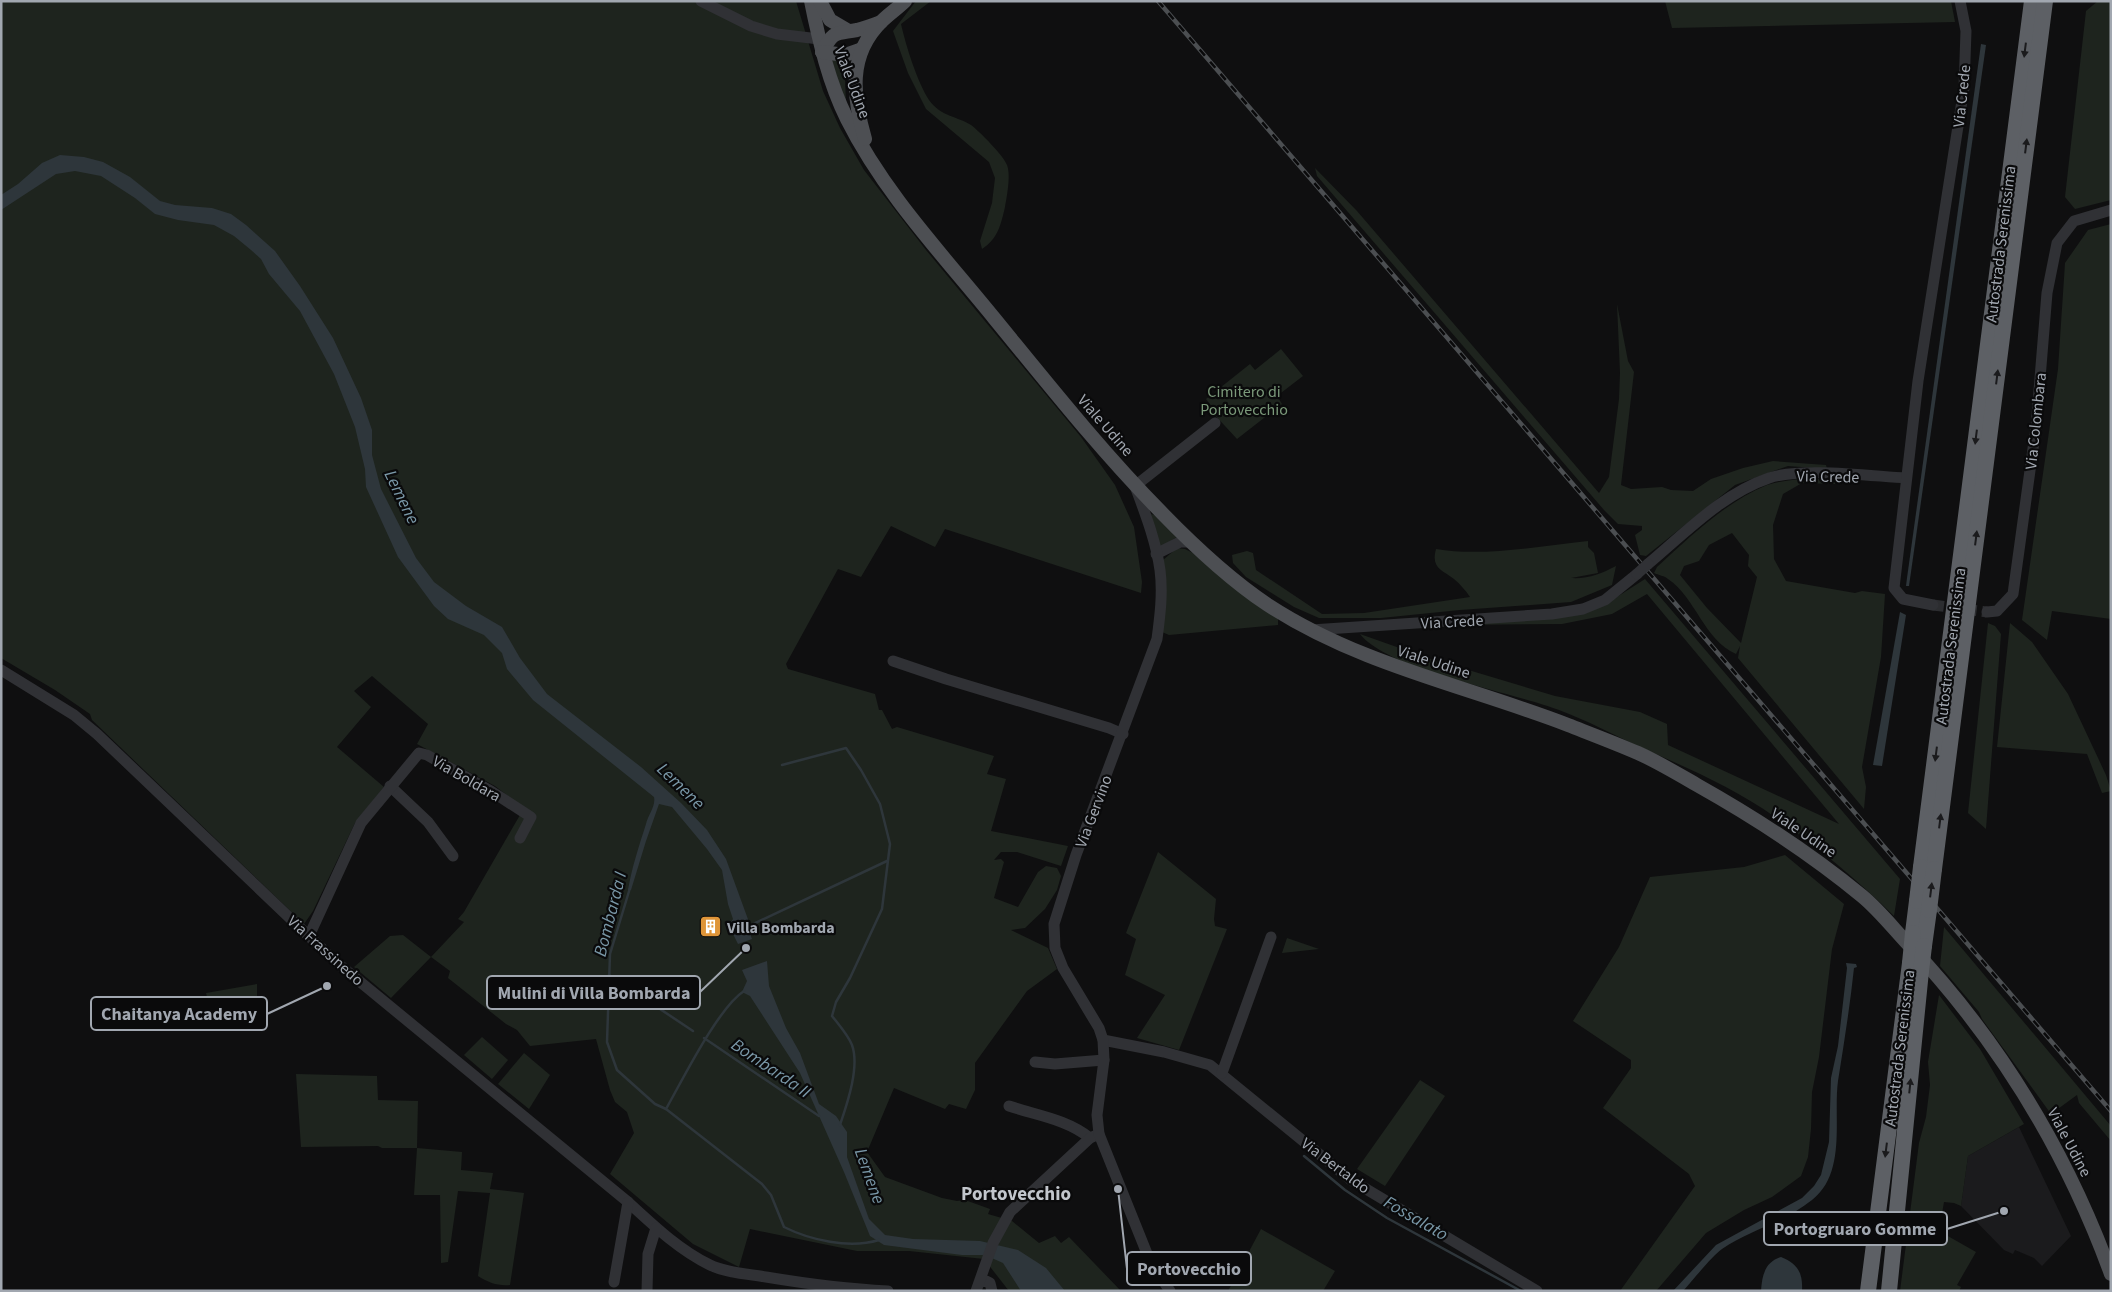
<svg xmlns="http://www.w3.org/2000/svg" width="2112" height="1292" viewBox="0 0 2112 1292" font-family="'Source Sans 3',sans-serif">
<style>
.built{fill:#1b1b1d}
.green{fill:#1e241e;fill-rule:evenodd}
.water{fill:#2e363b}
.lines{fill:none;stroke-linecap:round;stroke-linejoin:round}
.stream{stroke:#2e363b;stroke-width:2.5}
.minor-tunnel{stroke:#2c2d30;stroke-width:11;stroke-dasharray:11 5.5;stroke-linecap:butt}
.minor{stroke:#303135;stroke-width:11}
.major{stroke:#4d4f53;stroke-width:14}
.highway{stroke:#5d6065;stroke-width:16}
.rail-casing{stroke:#4b4e51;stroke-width:4.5}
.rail{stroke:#0a0a0b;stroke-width:2.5;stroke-dasharray:8;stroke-linecap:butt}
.minor-bridge{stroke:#303135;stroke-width:11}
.highway-bridge{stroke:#5d6065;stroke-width:16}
.oneway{fill:#1b1b1d}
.labels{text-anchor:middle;stroke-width:4.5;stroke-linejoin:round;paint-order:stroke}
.street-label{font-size:16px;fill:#a1a7b0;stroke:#0a0a0b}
.park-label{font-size:16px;fill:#7b997a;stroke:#0a0a0b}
.poi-label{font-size:16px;font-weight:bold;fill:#a1a7b0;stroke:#0a0a0b;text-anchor:start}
.water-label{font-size:18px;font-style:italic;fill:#7a98a8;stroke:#0a0a0b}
.quarter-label{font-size:19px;font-weight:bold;fill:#c2c6cc;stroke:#0a0a0b}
.leader{fill:none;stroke:#a1a7b0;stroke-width:2}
.callout-dot{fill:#a1a7b0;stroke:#0a0a0b;stroke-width:2}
.callout{fill:#0a0a0b;stroke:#a1a7b0;stroke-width:2}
.callout-label{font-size:18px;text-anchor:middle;font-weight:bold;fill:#a1a7b0}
</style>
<rect width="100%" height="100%" fill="#0f0f10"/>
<!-- built -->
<polygon class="built" points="2019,1127 2071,1236 2042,1266 2034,1258 2015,1250 2013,1254 2004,1250 1961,1206 1968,1156"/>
<!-- green -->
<g class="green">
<polygon points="1,1 796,1 823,91 840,128 864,170 926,250 1081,437 1115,485 1134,527 1142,582 1141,593 945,529 935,547 891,526 861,577 838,569 786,664 788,669 875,694 879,710 882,710 892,729 897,727 994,756 987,774 1006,779 991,831 1068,846 1061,866 1017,852 1001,852 994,860 1001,859 1004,862 994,898 1018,907 1038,872 1046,866 1057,868 1061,876 1057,890 1045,909 1025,928 1011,930 1048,948 1057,969 1027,991 975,1063 975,1090 966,1109 949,1104 945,1109 894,1088 867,1152 885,1177 942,1198 957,1201 965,1200 990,1209 988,1214 1012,1221 1039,1243 1055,1236 1061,1243 1069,1237 1121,1291 1009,1291 984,1259 909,1251 857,1251 750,1229 739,1267 693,1244 610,1174 634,1133 627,1112 615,1102 610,1090 596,1039 530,1046 517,1030 506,1024 448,978 450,971 431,957 391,998 354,967 390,936 403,935 431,957 464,922 458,919 464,912 524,808 495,786 417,744 428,724 372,676 354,691 371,707 337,747 384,787 355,823 313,911 304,924 92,720 90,714 55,690 1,658"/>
<path d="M 916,1 L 931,1 L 901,24 C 906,46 917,81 929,100 C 941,117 957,116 971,125 C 979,131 1004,156 1007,165 C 1011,175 1007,196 1005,207 C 1001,224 998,239 982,249 L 980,241 L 992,203 L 995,178 L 989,162 L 926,109 L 908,73 L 893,31 Z"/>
<polygon points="1665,1 1951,1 1955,22 1672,28"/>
<polygon points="2098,1 2111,1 2111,200 2075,209 2065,197 2086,11"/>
<polygon points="850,58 845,77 846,104 828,59"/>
<polygon points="1315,168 1357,211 1599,493 1609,477 1619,399 1620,373 1617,304 1628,361 1634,372 1621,485 1631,489 1662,487 1671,490 1693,491 1711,479 1743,468 1773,461 1826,465 1827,469 1788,466 1735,485 1646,556 1640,555 1635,535 1642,530 1642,526 1618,524 1604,510 1317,176"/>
<polygon points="2111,224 2111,619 2052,611 2047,640 2022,620 2058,369 2065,263 2088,230"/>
<polygon points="1281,349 1303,376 1277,396 1282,404 1237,439 1213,413 1215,411 1206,399 1250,364 1255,370"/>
<path d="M 1805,478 L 1836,480 L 1835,484 L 1802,483 L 1783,494 L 1773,525 L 1774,559 L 1786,581 L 1855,593 L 1862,591 L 1885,594 L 1881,657 L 1862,767 L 1866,787 L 1864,809 L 1738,658 L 1740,646 L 1736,654 C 1704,640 1696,598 1668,579 C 1665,576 1658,575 1654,573 L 1657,567 C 1691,536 1724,503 1767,485 C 1779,481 1793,480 1805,478 ZM 1732,533 L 1749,555 L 1748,566 L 1757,577 L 1741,643 L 1707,608 L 1680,575 L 1684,566 L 1699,561 L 1709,545 Z"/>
<polygon points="1151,514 1154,515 1177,537 1162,546 1158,546"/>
<path d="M 1588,541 L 1588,547 L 1594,553 L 1598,573 L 1571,578 C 1588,579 1601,574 1616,566 L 1612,585 L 1571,602 L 1460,610 L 1381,618 L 1319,618 L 1294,607 L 1246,577 L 1233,563 L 1232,555 L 1247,551 L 1253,553 L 1256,570 L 1322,614 L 1364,613 L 1470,597 C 1466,591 1460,584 1454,579 C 1441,569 1431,568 1436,549 C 1482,557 1541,546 1588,541 Z"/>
<polygon points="1177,548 1185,549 1193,553 1213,570 1278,617 1278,625 1169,635 1162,632 1163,560"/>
<path d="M 1645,579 L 1900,879 L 1894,916 C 1857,880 1818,847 1775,817 C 1733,787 1685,767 1638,746 C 1612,734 1586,720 1559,710 C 1512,692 1388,670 1360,634 L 1425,657 L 1555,696 L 1640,712 L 1667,724 L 1668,745 L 1839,824 L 1647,594 L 1612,614 L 1562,624 L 1451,625 L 1606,604 Z"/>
<polygon points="1988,623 1995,626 2001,634 1986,829 1968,813"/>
<polygon points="2010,623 2032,642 2068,694 2106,775 2111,791 2102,793 2087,754 1997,747"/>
<polygon points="1158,852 1216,899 1214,919 1215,926 1227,929 1179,1050 1137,1038 1165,995 1125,975 1136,939 1126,933"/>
<polygon points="1785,855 1844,904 1832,949 1819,1057 1812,1092 1811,1129 1808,1157 1801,1176 1772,1197 1744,1210 1706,1233 1656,1291 1620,1291 1695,1186 1689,1174 1603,1108 1631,1068 1631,1060 1573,1021 1619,947 1650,877 1744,867"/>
<polygon points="1944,927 2111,1126 2111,1141 2079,1103 2077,1095 2051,1114 1982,1019 1979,1012 1940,966"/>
<polygon points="1287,938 1319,949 1282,953"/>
<polygon points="257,984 257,1002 210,1010 206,993"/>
<polygon points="1939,995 1980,1049 2024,1124 1968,1156 1961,1206 1954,1203 1944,1202 1939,1231 1976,1252 1957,1285 1961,1287 1959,1291 1900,1291 1919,1143 1926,1117 1930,1085 1928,1062"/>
<polygon points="482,1037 508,1060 492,1079 464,1055"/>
<polygon points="524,1053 550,1075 529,1109 498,1084"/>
<path d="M 296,1074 L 377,1076 L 378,1100 L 418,1101 L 417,1148 L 462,1152 L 461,1170 L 493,1173 L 490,1189 L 524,1193 L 510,1285 C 498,1286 489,1283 478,1276 L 490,1193 L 458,1191 L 448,1262 L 441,1263 L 440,1195 L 414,1195 L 417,1148 L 382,1148 L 378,1146 L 301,1147 Z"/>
<polygon points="1420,1080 1445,1096 1385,1186 1357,1169"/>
<polygon points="1261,1229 1335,1271 1323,1291 1228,1291"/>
</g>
<!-- water -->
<g class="water">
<polygon points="1981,44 1986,45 1909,586 1906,586 1907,578"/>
<path d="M 60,155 L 84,157 L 103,162 L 130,177 L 160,201 L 175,205 L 212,208 L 231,214 L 246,225 L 275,251 L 300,286 L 333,338 L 361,398 L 372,430 L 372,455 L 381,489 L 416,558 L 434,582 L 466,606 L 502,627 L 520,658 L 547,694 L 641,767 L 681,803 L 707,830 L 726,859 L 753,933 L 750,934 L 752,939 L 738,944 L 729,926 L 733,919 L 728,904 L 722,870 L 707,849 L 672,807 L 659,804 L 646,841 L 631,890 L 628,890 C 632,867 639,846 646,824 C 648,815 656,806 654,797 L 533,700 L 507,669 L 502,653 L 484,635 L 448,619 L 434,606 L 398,557 L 366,487 L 365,469 L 355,427 L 334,374 L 300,311 L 269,274 L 261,259 L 251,250 L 234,236 L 214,225 L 178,220 L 155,214 L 135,198 L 101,176 L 75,171 L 56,174 L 1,210 L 1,195 L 18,184 L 42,163 Z"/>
<polygon points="1900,612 1906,615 1882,766 1873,765"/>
<polygon points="767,961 769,986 786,1028 800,1053 819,1104 836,1116 847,1132 847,1157 869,1219 885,1235 913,1239 980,1241 1018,1250 1046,1268 1065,1291 1021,1291 1003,1263 985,1255 962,1255 884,1245 870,1236 844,1172 800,1073 750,996 742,992 747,981 742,970"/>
<path d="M 1846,963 L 1856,964 L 1857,967 L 1854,968 C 1850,1006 1844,1043 1838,1081 C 1833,1118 1847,1173 1812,1200 C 1786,1221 1751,1230 1722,1249 C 1712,1256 1693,1280 1683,1291 L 1673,1291 L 1716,1245 L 1802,1198 L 1814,1186 L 1821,1175 L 1829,1142 L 1831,1078 L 1838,1046 L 1847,968 Z"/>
<path d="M 1781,1257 C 1798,1264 1803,1273 1802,1291 L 1761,1291 C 1762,1275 1765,1262 1781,1257 Z"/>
</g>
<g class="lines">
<!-- stream -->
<g class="stream">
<path d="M 782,765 L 846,748 L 861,770 L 880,804 L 890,844 L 882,909 L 850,978 L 836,1002 L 832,1016 C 839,1025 848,1035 852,1045 C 860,1067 847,1104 840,1125"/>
<path d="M 630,888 L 610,954 L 607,1042 L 617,1070 L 655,1104 L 666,1109 C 683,1079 718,1008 744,991"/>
<polyline points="747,927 887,861"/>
<polyline points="609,975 693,1031"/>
<polyline points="704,1038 819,1116"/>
<path d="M 666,1109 L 762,1184 L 771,1195 L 784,1227 C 810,1240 849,1249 879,1240"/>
<polyline points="1304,1156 1345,1190 1387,1218 1521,1291"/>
</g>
<!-- minor-tunnel -->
<polyline class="minor-tunnel" points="1933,605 1987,612"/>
<!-- minor -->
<g class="minor">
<polyline points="701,1 751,26 777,34 819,39"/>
<polyline points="1156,554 1180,542 1189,542"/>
<path d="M 1648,564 C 1685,533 1722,494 1769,478 C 1801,467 1870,476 1906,478"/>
<polyline points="1933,605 1903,599 1894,588 1918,381 1964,88 1966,31 1960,1"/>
<polyline points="1987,612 1997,611 2013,594 2036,427 2047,293 2057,243 2074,221 2111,210"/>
<polyline points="1311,630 1552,614 1583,609 1605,600 1637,574"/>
<polyline points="893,661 946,679 1109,728 1123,734"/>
<path d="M 1,670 L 74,715 L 97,734 L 336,962 L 628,1202 C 653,1225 679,1250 710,1265 C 727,1273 748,1274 766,1277 C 808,1284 846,1289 888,1291"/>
<polyline points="390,786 428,822 453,856"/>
<polyline points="309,936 361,823 419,753 427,755 491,791 531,817 520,838"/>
<polyline points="1103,1040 1164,1052 1210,1065 1351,1180 1537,1291"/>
<polyline points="1035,1062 1055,1064 1104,1060"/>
<polyline points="1222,1073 1271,937"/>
<path d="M 1009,1106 C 1035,1115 1067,1119 1090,1138"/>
<polyline points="614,1282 628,1202"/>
<polyline points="980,1282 986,1281 990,1283 992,1291"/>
<polyline points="647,1291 648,1254 656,1228"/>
<polyline points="976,1291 993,1243 1010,1212 1090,1138 1099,1134"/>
<path d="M 1170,1291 L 1150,1261 L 1099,1134 L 1097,1115 L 1104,1060 L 1103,1040 L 1099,1028 L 1063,968 L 1055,948 L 1054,924 L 1076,855 L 1157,639 C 1160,616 1163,593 1160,570 C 1156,541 1145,513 1135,486 L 1215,423"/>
</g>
<!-- major -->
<g class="major">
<path d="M 811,1 C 819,41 829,83 847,119 C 884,193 942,254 994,318 C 1048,384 1101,451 1161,512 C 1194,546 1229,579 1268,605 C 1360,665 1467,686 1568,725 C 1591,734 1615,743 1638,753 C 1658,762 1678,774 1697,785 C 1754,817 1811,854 1862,896 C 1879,910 1893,928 1908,944 C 1998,1039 2066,1151 2111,1274"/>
<polyline points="820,1 830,20 847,30"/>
<path d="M 822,52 C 834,30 835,34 857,30 C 865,28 873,25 881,22"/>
<polyline points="822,52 845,55 862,49"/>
<path d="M 865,139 C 853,97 847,55 882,21 C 889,14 898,8 905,1"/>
</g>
<!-- highway -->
<g class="highway">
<polyline points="1921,867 2032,1"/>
<polyline points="1934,869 2045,1"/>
<polyline points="1913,933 1917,901"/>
<polyline points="1924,946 1929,910"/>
<polyline points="1868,1291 1910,963"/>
<polyline points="1889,1291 1921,971"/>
</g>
<defs>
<polyline id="rail" points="1158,1 2111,1111"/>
</defs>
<!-- rail casing -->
<use href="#rail" class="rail-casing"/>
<!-- rail -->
<use href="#rail" class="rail"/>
<!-- minor-bridge -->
<polyline class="minor-bridge" points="1637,574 1648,564"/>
<!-- highway-bridge -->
<g class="highway-bridge">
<polyline points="1917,901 1921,867"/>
<polyline points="1929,910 1934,869"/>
<polyline points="1910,963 1913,933"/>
<polyline points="1921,971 1924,946"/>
</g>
</g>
<!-- one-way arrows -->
<defs><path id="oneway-solid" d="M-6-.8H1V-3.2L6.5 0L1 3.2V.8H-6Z" transform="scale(1.25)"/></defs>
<g class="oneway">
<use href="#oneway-solid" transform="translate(2025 50) rotate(97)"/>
<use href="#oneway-solid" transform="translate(2026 146) rotate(-83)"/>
<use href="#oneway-solid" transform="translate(1997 377) rotate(-83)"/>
<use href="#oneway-solid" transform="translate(1976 437) rotate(97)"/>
<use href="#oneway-solid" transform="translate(1976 538) rotate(-83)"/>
<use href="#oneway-solid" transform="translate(1936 754) rotate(97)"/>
<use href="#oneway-solid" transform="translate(1940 821) rotate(-83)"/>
<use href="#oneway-solid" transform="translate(1931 890) rotate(-83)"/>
<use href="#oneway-solid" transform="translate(1910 1086) rotate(-84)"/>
<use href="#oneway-solid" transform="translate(1886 1150) rotate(97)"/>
</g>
<!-- icons -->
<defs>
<symbol id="building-square" viewBox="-11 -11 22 22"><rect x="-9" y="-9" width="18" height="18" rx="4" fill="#df9538" stroke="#0a0a0b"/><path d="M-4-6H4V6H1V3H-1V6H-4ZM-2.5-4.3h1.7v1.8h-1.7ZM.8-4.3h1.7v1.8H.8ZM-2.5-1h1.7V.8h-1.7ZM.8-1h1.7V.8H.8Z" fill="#fff"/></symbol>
</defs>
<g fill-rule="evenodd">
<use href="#building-square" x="698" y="914" width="25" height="25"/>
</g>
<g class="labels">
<!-- street labels -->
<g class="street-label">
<text transform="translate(853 82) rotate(69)" y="6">Viale Udine</text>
<text transform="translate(1961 96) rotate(-84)" y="6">Via Crede</text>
<text transform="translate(2000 244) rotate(-83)" y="6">Autostrada Serenissima</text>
<text transform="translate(2035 421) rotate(-84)" y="6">Via Colombara</text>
<text transform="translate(1106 425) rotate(49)" y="6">Viale Udine</text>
<text transform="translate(1828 476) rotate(1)" y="6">Via Crede</text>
<text transform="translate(1452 621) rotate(-3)" y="6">Via Crede</text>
<text transform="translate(1950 646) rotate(-83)" y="6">Autostrada Serenissima</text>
<text transform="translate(1434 661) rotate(18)" y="6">Viale Udine</text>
<text transform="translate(467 778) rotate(30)" y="6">Via Boldara</text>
<text transform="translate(1093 811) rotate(-69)" y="6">Via Gervino</text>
<text transform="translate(1804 832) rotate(34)" y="6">Viale Udine</text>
<text transform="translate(326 950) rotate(42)" y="6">Via Frassinedo</text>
<text transform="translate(1899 1048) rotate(-83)" y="6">Autostrada Serenissima</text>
<text transform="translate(2070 1142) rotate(62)" y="6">Viale Udine</text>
<text transform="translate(1336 1165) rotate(37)" y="6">Via Bertaldo</text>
</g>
<!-- park labels -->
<g class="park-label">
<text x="1244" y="397">Cimitero di<tspan x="1244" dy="18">Portovecchio</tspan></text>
</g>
<!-- poi labels -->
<g class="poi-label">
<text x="727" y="933">Villa Bombarda</text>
</g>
<!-- water labels -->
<g class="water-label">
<text transform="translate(402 497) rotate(64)" y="6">Lemene</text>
<text transform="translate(681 786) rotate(44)" y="6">Lemene</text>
<text transform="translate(610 914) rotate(-76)" y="6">Bombarda I</text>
<text transform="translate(771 1068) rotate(34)" y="6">Bombarda II</text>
<text transform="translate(870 1176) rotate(70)" y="6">Lemene</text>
<text transform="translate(1416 1218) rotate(30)" y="6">Fossalato</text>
</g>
<!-- quarter labels -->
<g class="quarter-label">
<text x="1016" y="1200">Portovecchio</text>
</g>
</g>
<!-- callouts -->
<path class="leader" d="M746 948L700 992M327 986L267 1014M2004 1211L1947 1229M1118 1189L1127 1269"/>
<g class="callout-dot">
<circle cx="746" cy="948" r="5"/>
<circle cx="327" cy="986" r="5"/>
<circle cx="2004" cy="1211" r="5"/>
<circle cx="1118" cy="1189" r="5"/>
</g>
<g class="callout">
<rect x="487" y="976" width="213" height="33" rx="5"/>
<rect x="91" y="997" width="176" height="33" rx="5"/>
<rect x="1764" y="1212" width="183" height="33" rx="5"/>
<rect x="1127" y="1252" width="124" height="33" rx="5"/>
</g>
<g class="callout-label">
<text x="594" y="999">Mulini di Villa Bombarda</text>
<text x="179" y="1020">Chaitanya Academy</text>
<text x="1855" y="1235">Portogruaro Gomme</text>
<text x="1189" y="1275">Portovecchio</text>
</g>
<!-- border -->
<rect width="2112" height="1292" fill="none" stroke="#a1a7b0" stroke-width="5"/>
</svg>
